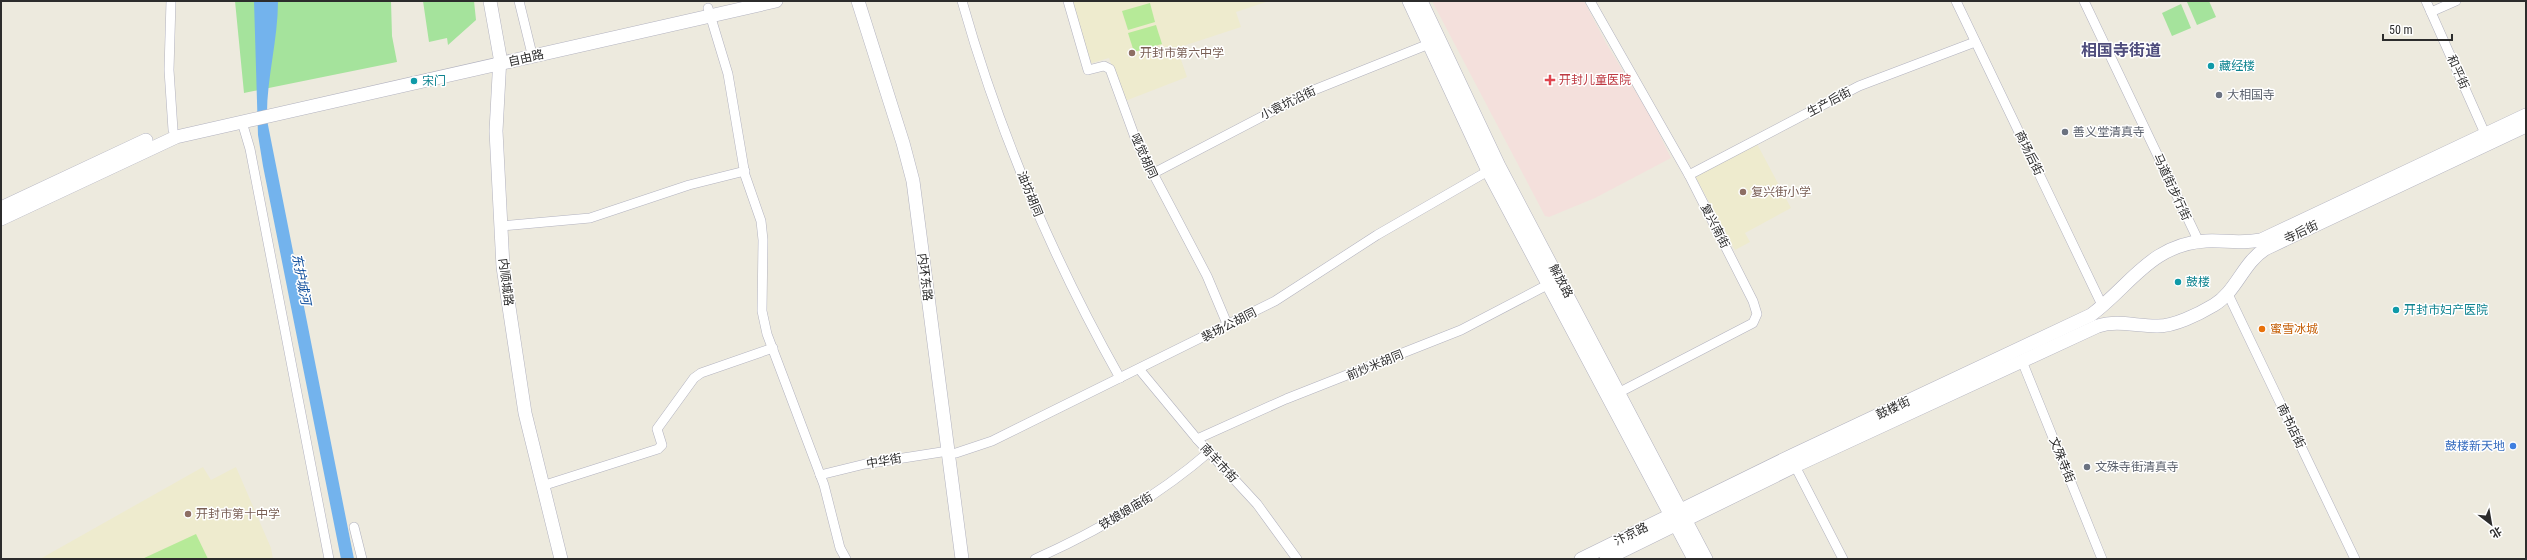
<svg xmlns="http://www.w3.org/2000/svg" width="2527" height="560" viewBox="0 0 2527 560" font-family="'Roboto Condensed','Noto Sans SC',sans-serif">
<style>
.education{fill:#eeebce}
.medical{fill:#f4e0dc}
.green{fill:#a5e39c}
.pitch{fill:#b6ea98}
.water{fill:#73b3ed}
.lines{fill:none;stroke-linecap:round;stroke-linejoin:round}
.street-casing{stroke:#b2b2bf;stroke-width:10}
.secondary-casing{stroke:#b2b2bf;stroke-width:14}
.street{stroke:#fff;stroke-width:9}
.secondary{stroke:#fff;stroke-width:13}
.education-dot{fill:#8d6e63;stroke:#fff;stroke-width:1.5}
.culture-dot{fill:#0f9aa8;stroke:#fff;stroke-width:1.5}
.health-dot{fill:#e0444e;stroke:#fff;stroke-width:1.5}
.worship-dot{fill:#6b7280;stroke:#fff;stroke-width:1.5}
.food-dot{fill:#e8710a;stroke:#fff;stroke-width:1.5}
.shop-dot{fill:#3f7fe0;stroke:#fff;stroke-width:1.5}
.labels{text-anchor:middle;stroke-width:3;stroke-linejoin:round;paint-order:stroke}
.education-label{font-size:12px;fill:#785e54;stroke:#fff;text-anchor:start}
.street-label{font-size:12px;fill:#2c2c2c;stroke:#fff}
.culture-label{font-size:12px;fill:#0d838f;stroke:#fff;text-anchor:start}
.health-label{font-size:12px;fill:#be3a42;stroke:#fff;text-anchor:start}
.worship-label{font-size:12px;fill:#5b616d;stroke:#fff;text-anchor:start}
.food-label{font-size:12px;fill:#c56008;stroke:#fff;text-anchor:start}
.shop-label{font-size:12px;fill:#366cbe;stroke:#fff;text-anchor:end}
.water-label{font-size:13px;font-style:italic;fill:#0f4e9c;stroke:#fff}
.district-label{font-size:16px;font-weight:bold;fill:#4e4c7c;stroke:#fff}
</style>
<rect width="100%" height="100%" fill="#edeade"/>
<!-- education -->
<g class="education">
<polygon points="1070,1 1269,1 1236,12 1241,27 1177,48 1187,77 1125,101 1109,58 1088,64"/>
<polygon points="1756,142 1791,208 1745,233 1750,242 1735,250 1695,176"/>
<polygon points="203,467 211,480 236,467 271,548 273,559 40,559"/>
</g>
<!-- medical -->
<polygon class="medical" points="1432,1 1584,1 1606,43 1651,117 1671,158 1595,198 1549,217 1545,216"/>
<!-- green -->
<g class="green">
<polygon points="235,1 391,1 392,36 397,62 244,93"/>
<polygon points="423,1 474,1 476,20 448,45 447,38 429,42"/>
<polygon points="2209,1 2216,17 2197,25 2187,2"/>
<polygon points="2181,4 2191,28 2172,36 2162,13"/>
</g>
<!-- pitch -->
<g class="pitch">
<polygon points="1150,3 1155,22 1128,30 1122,11"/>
<polygon points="1156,25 1162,44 1134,52 1128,33"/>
<polygon points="196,534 208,559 142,559"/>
</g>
<!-- water -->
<path class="water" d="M 254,1 L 278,1 C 278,41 266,80 267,120 L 354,559 L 341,559 L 263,166 L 258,135 Z"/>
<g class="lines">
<defs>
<g id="street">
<polyline points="171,1 169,70 173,130"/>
<polyline points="519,1 531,50"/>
<path d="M 962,1 C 999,132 1053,259 1120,378"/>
<polyline points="1068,1 1088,70 1104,66 1110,69 1137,143 1207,276 1228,326"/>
<polyline points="1590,1 1689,175 1753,301 1757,314 1753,323 1620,392"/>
<polyline points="1956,1 2102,305"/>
<polyline points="2084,1 2199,242"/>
<polyline points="2426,1 2487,138"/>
<polyline points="708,8 728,74 745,175 761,221 763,240 762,311 767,334 824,485 840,548 846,559"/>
<polyline points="2431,12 2456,1"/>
<polyline points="242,122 250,149 329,559"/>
<polyline points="1152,174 1309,92 1429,44"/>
<polyline points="1689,175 1859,86 1975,42"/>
<polyline points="501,226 590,218 689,185 745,171"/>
<polyline points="2227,292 2355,559"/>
<polyline points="2022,361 2102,559"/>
<polyline points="1139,369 1197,439 1257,504 1297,559"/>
<polyline points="1197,439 1286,399 1461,330 1549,284"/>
<polyline points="956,453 992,441 1275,301 1377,235 1488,171"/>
<polyline points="1795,466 1843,559"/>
<polyline points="820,475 865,464 948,451"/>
<polyline points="542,486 658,449 662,445 657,429 694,378 701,373 773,348"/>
<polyline points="354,527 362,559"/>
<path d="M 1035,559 C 1098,531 1158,496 1209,452"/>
</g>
<g id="secondary">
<polyline points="490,1 500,57 496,131 503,267 525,413 561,559"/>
<polyline points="858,1 903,143 913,181 962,559"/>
<polyline points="1409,1 1488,171 1694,559"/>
<polyline points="1421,1 1499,166 1706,559"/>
<polyline points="1,208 146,140"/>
<polyline points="1,219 176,137 776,1"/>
<path d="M 1581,559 L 1793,455 L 2091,315 C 2130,286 2151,244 2206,241 C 2226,240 2238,244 2261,240 L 2526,115"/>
<path d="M 1606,559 L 1795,466 L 2098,326 C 2117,320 2136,326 2156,326 C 2173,327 2199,314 2214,305 C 2236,292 2243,263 2265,249 L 2526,126"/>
</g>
</defs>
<!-- street casing -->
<use href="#street" class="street-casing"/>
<!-- secondary casing -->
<use href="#secondary" class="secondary-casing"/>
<!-- street -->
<use href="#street" class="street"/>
<!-- secondary -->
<use href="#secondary" class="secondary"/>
</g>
<!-- markers -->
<g class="education-dot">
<circle cx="1132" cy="53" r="4"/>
<circle cx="1743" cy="192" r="4"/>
<circle cx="188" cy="514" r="4"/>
</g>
<g class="culture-dot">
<circle cx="2211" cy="66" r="4"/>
<circle cx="414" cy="81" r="4"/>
<circle cx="2178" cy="282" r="4"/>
<circle cx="2396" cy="310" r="4"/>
</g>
<path class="health-dot" d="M1548 74h4v4h4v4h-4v4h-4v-4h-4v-4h4z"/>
<g class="worship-dot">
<circle cx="2219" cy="95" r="4"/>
<circle cx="2065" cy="132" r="4"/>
<circle cx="2087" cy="467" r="4"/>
</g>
<circle class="food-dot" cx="2262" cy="329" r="4"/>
<circle class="shop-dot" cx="2513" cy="446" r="4"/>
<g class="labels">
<!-- education labels -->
<g class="education-label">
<text x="1140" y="57">开封市第六中学</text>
<text x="1751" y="196">复兴街小学</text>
<text x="196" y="518">开封市第十中学</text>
</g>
<!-- street labels -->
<g class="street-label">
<text transform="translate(526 58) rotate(-13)" y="4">自由路</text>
<text transform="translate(2458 72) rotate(66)" y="4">和平街</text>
<text transform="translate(1829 102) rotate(-28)" y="4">生产后街</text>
<text transform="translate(1288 103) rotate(-26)" y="4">小袁坑沿街</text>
<text transform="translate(2029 153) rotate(64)" y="4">商场后街</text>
<text transform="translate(1144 156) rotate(66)" y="4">哑觉胡同</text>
<text transform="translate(2172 187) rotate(65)" y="4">马道街步行街</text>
<text transform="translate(1030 194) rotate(68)" y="4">油坊胡同</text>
<text transform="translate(1715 226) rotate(63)" y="4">复兴南街</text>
<text transform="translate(2301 232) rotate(-25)" y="4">寺后街</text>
<text transform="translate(925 277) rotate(83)" y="4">内环东路</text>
<text transform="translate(1561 281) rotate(62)" y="4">解放路</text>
<text transform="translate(506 282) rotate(83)" y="4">内顺城路</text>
<text transform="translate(1229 325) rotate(-27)" y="4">裴场公胡同</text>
<text transform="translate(1375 365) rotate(-22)" y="4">前炒米胡同</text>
<text transform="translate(1893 408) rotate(-25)" y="4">鼓楼街</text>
<text transform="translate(2291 426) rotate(64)" y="4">南书店街</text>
<text transform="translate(2062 460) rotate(68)" y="4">文殊寺街</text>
<text transform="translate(884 461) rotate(-10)" y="4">中华街</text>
<text transform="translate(1219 463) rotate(47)" y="4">南羊市街</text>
<text transform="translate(1126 511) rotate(-31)" y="4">铁娘娘庙街</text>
<text transform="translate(1631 534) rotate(-26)" y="4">汴京路</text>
</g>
<!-- culture labels -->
<g class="culture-label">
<text x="2219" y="70">藏经楼</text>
<text x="422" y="85">宋门</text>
<text x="2186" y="286">鼓楼</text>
<text x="2404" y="314">开封市妇产医院</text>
</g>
<!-- health labels -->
<g class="health-label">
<text x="1559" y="84">开封儿童医院</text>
</g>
<!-- worship labels -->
<g class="worship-label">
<text x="2227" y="99">大相国寺</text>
<text x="2073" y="136">善义堂清真寺</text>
<text x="2095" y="471">文殊寺街清真寺</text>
</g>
<!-- food labels -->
<g class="food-label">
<text x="2270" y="333">蜜雪冰城</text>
</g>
<!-- shop labels -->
<g class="shop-label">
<text x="2505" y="450">鼓楼新天地</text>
</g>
<!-- water labels -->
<g class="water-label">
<text transform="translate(302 279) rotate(79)" y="5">东护城河</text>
</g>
<!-- district labels -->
<g class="district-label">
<text x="2121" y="56">相国寺街道</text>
</g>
</g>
<!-- border -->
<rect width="2527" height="560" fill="none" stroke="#2c2c2c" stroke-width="4"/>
<!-- north arrow -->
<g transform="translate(2491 524) rotate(149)" stroke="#ffffff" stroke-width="3" paint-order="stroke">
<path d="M0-3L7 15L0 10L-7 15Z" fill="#2c2c2c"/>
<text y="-6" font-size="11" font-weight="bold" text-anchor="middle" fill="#2c2c2c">北</text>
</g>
<!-- scale -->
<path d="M2383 34v6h69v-6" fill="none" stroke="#2c2c2c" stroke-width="2"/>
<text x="2389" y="34" font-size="12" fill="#2c2c2c" stroke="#ffffff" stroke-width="3" paint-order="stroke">50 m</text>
</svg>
